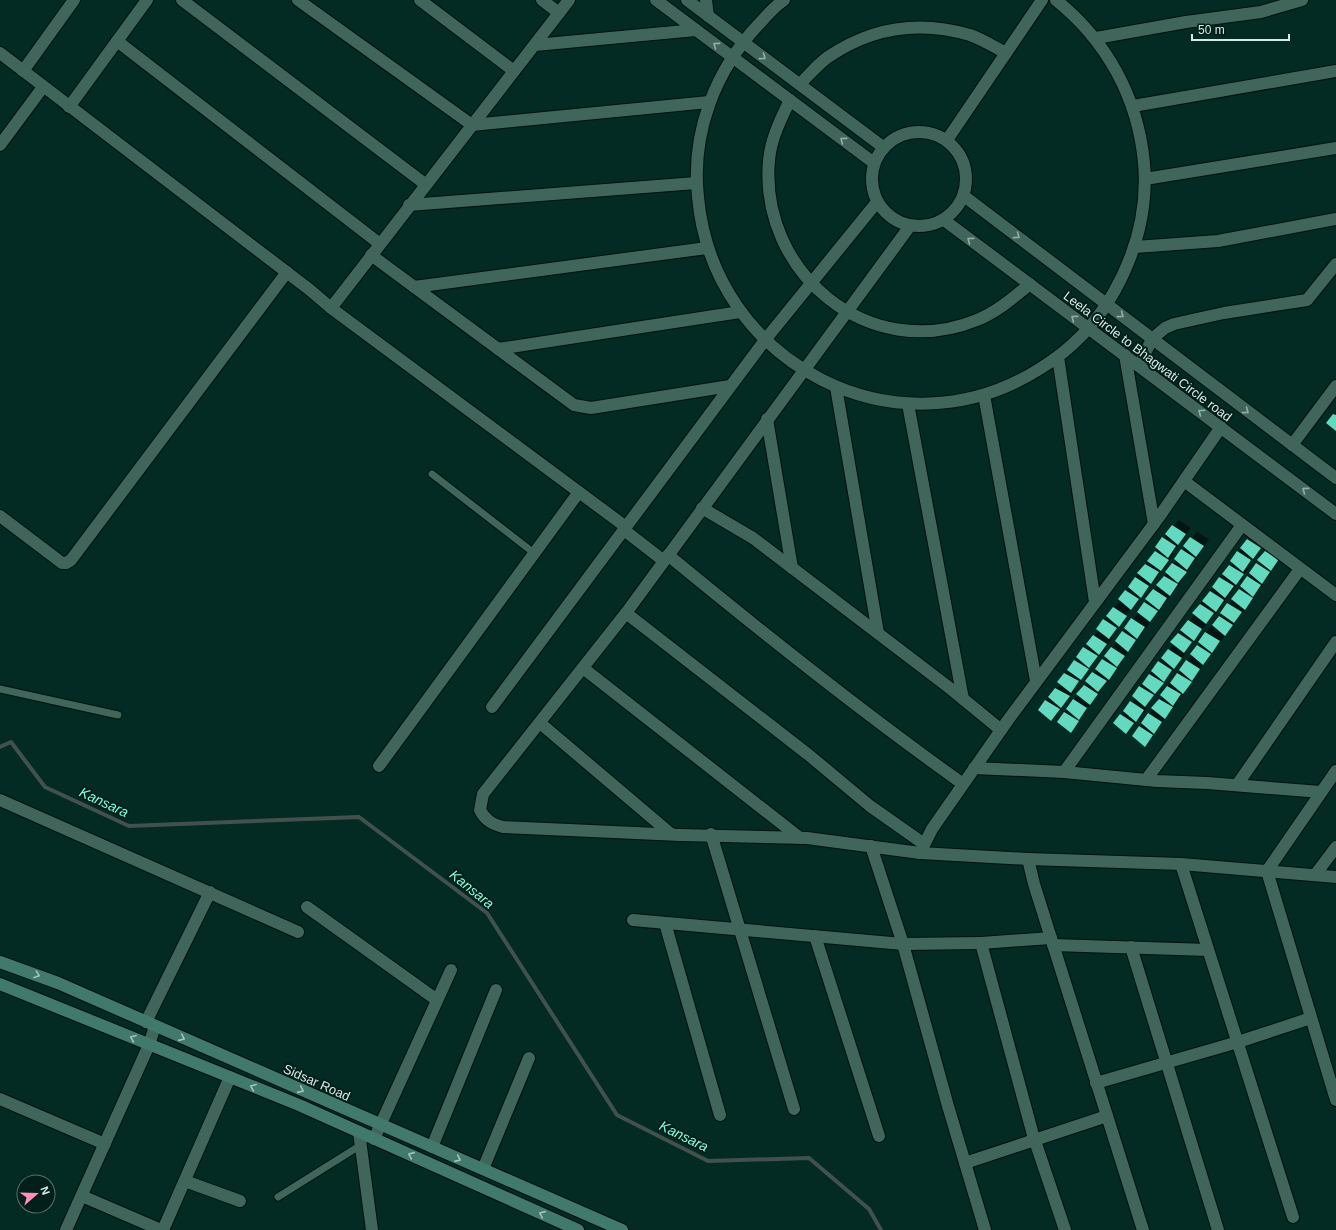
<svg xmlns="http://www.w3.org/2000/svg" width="1336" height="1230" viewBox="0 0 1336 1230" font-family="Helvetica,sans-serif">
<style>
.shadow{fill:#0007}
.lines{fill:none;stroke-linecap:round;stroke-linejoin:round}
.stream{stroke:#42514d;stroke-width:4}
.building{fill:#63dabf}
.service-casing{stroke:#00120c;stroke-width:9}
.minor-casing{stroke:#00120c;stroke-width:14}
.tertiary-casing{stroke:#00120c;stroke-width:14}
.secondary-casing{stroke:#00120c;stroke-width:14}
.service{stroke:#40665c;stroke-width:7}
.minor{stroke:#40665c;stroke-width:12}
.tertiary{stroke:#40665c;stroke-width:12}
.secondary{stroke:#41796c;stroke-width:12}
.oneway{stroke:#92afa7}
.oneway2{stroke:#a2c2ba}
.labels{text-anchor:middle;stroke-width:4;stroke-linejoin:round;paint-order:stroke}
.street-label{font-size:13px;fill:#d6eae4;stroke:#031f19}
.water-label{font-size:14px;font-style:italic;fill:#84fade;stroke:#031f19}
</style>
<rect width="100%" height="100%" fill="#032a23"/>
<!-- shadow -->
<g class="shadow">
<polygon points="1179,520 1191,528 1172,553 1174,554 1167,564 1111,636 1113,638 1073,689 1075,690 1067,701 1051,719 1046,701 1061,684 1059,682 1099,630 1104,620 1120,601 1126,591 1158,549 1163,538"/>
<polygon points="1197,532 1209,539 1176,589 1130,649 1122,662 1071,731 1065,713"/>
<polygon points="1253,534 1266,541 1247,566 1249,568 1222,605 1185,650 1187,651 1148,703 1149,704 1142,715 1126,733 1121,715 1136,697 1140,687 1159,662 1174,644 1178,634 1195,614 1200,604 1233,562 1238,552"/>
<polygon points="1271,545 1284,553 1250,603 1204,663 1189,686 1145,745 1140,727 1163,696 1161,695 1192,655 1206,633 1243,587 1260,561 1259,560"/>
</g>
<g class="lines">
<!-- stream -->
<polyline class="stream" points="0,747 11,742 45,787 129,826 359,817 487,913 617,1115 708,1161 809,1158 869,1209 881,1230"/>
</g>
<!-- building -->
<g class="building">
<polygon points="1333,414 1336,415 1336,431 1326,423"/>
<polygon points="1172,525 1186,534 1178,545 1165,534"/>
<polygon points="1162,537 1176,546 1168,558 1155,547"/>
<polygon points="1190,537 1204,546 1196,557 1183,546"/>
<polygon points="1247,539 1261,548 1253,559 1240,548"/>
<polygon points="1181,549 1195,558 1187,570 1174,559"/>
<polygon points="1155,551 1169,560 1161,571 1147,561"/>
<polygon points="1237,551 1251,560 1243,572 1230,561"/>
<polygon points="1265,551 1279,559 1271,571 1257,560"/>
<polygon points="1172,563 1187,572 1178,583 1165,572"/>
<polygon points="1256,563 1270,572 1262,584 1249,573"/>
<polygon points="1145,564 1159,572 1151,584 1137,573"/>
<polygon points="1229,565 1244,574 1236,585 1222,574"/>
<polygon points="1164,576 1178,584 1170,596 1156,585"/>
<polygon points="1247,576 1261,585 1253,597 1240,586"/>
<polygon points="1135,577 1149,586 1141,598 1128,587"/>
<polygon points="1219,577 1234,586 1225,598 1212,587"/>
<polygon points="1153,589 1167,598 1159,610 1145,599"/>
<polygon points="1239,589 1253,598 1245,610 1231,599"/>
<polygon points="1125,590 1139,599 1131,610 1118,599"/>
<polygon points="1210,591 1224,600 1216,612 1202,601"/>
<polygon points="1144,602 1158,611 1150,622 1137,612"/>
<polygon points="1227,603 1242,612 1234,623 1220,613"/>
<polygon points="1200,604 1214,613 1206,624 1192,613"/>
<polygon points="1113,607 1127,616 1119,627 1106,616"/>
<polygon points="1219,616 1233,625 1225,636 1212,625"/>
<polygon points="1131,618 1145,627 1137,639 1124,628"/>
<polygon points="1103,619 1117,628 1109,639 1096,629"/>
<polygon points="1188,620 1202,629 1194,641 1180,630"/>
<polygon points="1122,631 1136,640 1128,652 1115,641"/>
<polygon points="1205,632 1220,641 1212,653 1198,642"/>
<polygon points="1178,633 1192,642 1184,653 1170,642"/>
<polygon points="1093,635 1107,644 1099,655 1086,644"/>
<polygon points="1197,645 1211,654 1203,665 1190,654"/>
<polygon points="1083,647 1098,656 1089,668 1076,657"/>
<polygon points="1111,647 1125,656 1117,667 1104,656"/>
<polygon points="1168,649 1182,658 1174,669 1161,658"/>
<polygon points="1102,659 1117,668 1109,680 1095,669"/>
<polygon points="1074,660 1089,669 1081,680 1067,670"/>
<polygon points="1186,660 1200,669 1192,681 1179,670"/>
<polygon points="1158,661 1172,670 1164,682 1151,671"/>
<polygon points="1092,672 1107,681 1098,692 1085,681"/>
<polygon points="1064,673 1079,681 1071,693 1057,682"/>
<polygon points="1177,673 1192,682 1183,694 1170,683"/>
<polygon points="1149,674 1164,683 1155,694 1142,684"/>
<polygon points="1084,685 1098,694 1090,705 1076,694"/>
<polygon points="1139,686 1154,695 1145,707 1132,696"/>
<polygon points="1167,686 1181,694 1173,706 1160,695"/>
<polygon points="1055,688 1070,696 1061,708 1048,697"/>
<polygon points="1073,699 1087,708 1079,720 1066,709"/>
<polygon points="1159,699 1173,707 1165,719 1151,708"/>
<polygon points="1045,700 1060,709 1051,721 1038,710"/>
<polygon points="1130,701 1144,710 1136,722 1123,711"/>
<polygon points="1064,712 1079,721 1071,733 1057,722"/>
<polygon points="1148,713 1162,722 1154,734 1141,723"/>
<polygon points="1120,714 1134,723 1126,734 1113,723"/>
<polygon points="1139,726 1153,735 1145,747 1132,736"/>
</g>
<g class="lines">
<defs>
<g id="service">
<polyline points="432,474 534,553"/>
<polyline points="0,689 118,715"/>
<polyline points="278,1197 361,1145"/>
</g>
<g id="minor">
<polyline points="182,0 425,184"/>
<polyline points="298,0 472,125 709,102"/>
<polyline points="420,0 514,71"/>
<polyline points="542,0 559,13"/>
<polyline points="569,0 331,308 626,527"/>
<polyline points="706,0 708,16"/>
<path d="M 784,0 C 775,6 767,15 760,23 C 715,70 691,133 698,197 C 713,364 898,460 1041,368 C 1072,349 1096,324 1114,292 C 1136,253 1148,208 1144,163 C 1138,98 1107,41 1056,0"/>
<polyline points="1096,38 1186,22 1261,12 1302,0"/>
<polyline points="117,41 380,244"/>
<polyline points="535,45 696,30"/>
<polyline points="0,53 310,290 331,308"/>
<polyline points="23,71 74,0"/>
<path d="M 800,84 C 809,75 818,64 828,57 C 872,27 919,20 970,35 C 982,39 994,47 1006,53"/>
<path d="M 790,100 C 781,119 771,138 769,160 C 759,273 869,364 977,320 C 997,312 1013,298 1030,284"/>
<polyline points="1133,106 1336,71"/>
<polyline points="69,107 147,0"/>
<polyline points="947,140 1042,0"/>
<polyline points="0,145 43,87"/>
<polyline points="1145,179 1336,148"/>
<polyline points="409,205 696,183"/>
<path d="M 910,226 L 626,613 L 483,794 L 480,810 C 485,820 492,824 503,827 L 680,835 L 807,838 L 920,853 L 1028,859 L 1034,884 L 1143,1230"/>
<polyline points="1135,247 1218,241 1336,219"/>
<polyline points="371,255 574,405 591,408 730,386"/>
<polyline points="414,287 707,248"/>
<polyline points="498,349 740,312"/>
<polyline points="1125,355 1154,524"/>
<polyline points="1058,357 1095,602"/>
<polyline points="1139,366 1152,339 1165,328 1174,324 1224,313 1307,300 1336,264"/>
<polyline points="836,387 878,633"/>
<polyline points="984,395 1036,681"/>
<polyline points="908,404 963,699"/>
<polyline points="767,419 792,568"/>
<polyline points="1292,445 1336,386"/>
<polyline points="1184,481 1336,595"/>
<polyline points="702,508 753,538 951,689 1001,730"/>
<polyline points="0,516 62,563 66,563 71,560 287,272"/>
<polyline points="624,530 664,561"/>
<path d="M 668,555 C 764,634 862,712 963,784"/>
<polyline points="626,613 810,756 870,806 924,844"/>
<polyline points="583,668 800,838"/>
<polyline points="492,707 765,340 877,202"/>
<polyline points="540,723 671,834"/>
<polyline points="379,766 579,492"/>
<polyline points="974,768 1064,772 1157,781 1207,783 1321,792"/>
<polyline points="1336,771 1267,871 1336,1100"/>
<polyline points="1064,772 1242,525"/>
<polyline points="1146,780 1300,569"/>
<polyline points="1237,785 1336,642"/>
<polyline points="0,800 298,932"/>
<polyline points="711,834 794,1109"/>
<polyline points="871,846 903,944 948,1106 985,1230"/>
<polyline points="920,853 932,829 1008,720 1159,517 1221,427"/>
<polyline points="1028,859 1181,864 1336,877"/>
<polyline points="1181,864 1293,1217"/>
<polyline points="1315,875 1336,847"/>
<polyline points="307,907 437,1000"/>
<polyline points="633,920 903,944 981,943"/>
<polyline points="665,923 720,1115"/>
<polyline points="815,936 879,1136"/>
<polyline points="1051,938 981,943 1033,1135 1065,1230"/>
<polyline points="1053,945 1208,950"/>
<polyline points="1131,947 1218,1230"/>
<polyline points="146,1022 210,892"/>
<polyline points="1096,1083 1238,1042 1311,1018"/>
<polyline points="0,1099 105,1144"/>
<polyline points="359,1132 372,1230"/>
<polyline points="374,1139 451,970"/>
<polyline points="432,1147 496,990"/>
<polyline points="965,1163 1107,1116"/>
<polyline points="483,1169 529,1058"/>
<polyline points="185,1181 240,1201"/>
<polyline points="82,1196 161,1230"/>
<polyline points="66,1230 149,1045 155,1026"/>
<polyline points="163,1230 230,1077"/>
</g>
<g id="tertiary">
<polyline points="656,0 874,163"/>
<polyline points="687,0 883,147"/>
<circle cx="919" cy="179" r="47"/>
<polyline points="964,196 1336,478"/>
<polyline points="944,220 1336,514"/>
</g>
<g id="secondary">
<polyline points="0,962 58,983 622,1230"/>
<polyline points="0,984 299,1105 578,1230"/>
</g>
</defs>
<!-- service casing -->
<use href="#service" class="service-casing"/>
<!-- minor casing -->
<use href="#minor" class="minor-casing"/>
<!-- tertiary casing -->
<use href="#tertiary" class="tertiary-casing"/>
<!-- secondary casing -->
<use href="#secondary" class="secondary-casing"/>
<!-- service -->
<use href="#service" class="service"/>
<!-- minor -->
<use href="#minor" class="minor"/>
<!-- tertiary -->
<use href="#tertiary" class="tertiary"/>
<!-- secondary -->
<use href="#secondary" class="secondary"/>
</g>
<!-- one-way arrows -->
<defs><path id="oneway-chevron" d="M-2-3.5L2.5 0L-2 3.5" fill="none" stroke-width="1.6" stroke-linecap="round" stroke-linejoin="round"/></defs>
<g class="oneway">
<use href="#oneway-chevron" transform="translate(716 45) rotate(-143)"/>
<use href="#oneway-chevron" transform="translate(763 57) rotate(37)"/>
<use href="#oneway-chevron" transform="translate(843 140) rotate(-143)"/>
<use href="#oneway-chevron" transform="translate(1017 236) rotate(37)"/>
<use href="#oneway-chevron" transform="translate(970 240) rotate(-143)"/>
<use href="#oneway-chevron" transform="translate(1121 315) rotate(37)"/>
<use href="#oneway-chevron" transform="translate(1074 318) rotate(-143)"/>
<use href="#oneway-chevron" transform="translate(1246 411) rotate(37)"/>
<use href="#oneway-chevron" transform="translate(1201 412) rotate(-143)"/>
<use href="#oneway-chevron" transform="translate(1305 490) rotate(-143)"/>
</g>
<g class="oneway2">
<use href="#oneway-chevron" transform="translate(37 975) rotate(20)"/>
<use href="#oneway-chevron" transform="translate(133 1038) rotate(-158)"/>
<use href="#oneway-chevron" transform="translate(182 1038) rotate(24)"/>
<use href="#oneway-chevron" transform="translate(253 1087) rotate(-158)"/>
<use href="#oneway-chevron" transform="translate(301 1090) rotate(24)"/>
<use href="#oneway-chevron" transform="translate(411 1155) rotate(-156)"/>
<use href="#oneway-chevron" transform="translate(458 1159) rotate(24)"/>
<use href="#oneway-chevron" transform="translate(542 1214) rotate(-156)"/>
</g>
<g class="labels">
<!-- street labels -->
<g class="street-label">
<text transform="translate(1148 356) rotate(37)" y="5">Leela Circle to Bhagwati Circle road</text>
<text transform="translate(317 1082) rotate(24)" y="5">Sidsar Road</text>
</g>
<!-- water labels -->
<g class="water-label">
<text transform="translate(104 802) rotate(25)" y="5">Kansara</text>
<text transform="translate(472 889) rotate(39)" y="5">Kansara</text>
<text transform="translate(684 1136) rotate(26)" y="5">Kansara</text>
</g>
</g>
<!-- north arrow -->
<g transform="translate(36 1194) rotate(70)"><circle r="19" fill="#031f19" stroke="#57706a"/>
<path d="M0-3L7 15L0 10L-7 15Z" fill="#ff8eba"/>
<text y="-6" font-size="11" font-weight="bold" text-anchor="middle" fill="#d6eae4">N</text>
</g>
<!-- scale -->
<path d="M1192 34v6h97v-6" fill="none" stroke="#d6eae4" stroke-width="2"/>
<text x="1198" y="34" font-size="12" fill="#d6eae4" stroke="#031f19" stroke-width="3" paint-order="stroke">50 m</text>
</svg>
